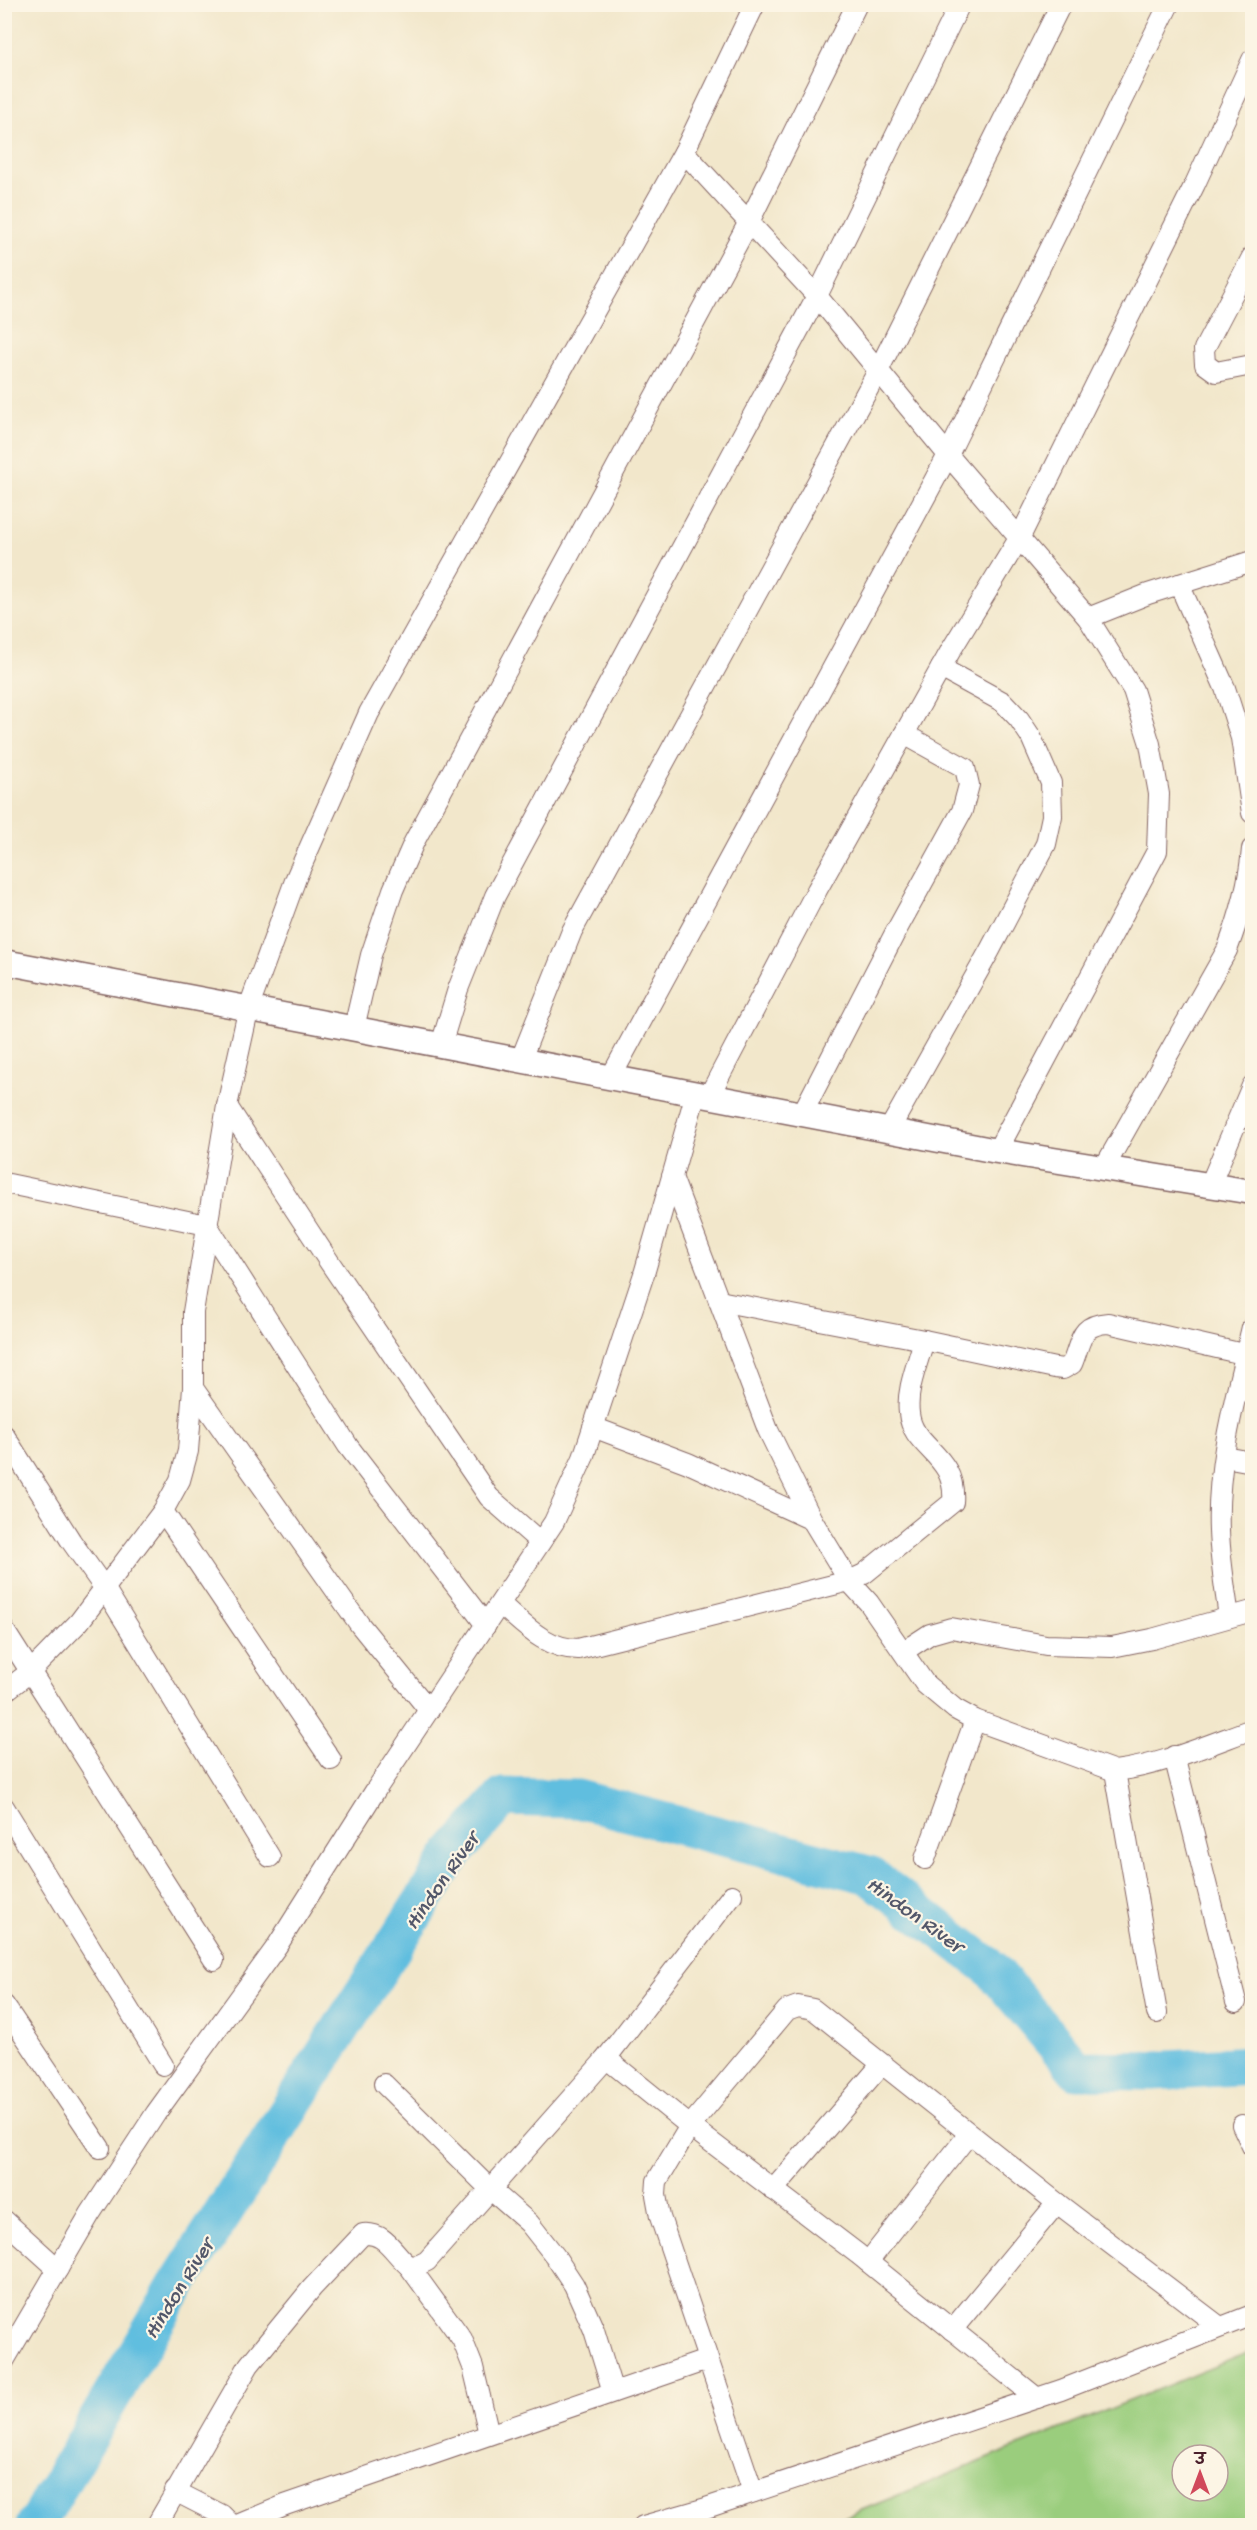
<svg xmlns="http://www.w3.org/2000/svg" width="1257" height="2530" viewBox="0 0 1257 2530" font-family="'Gochi Hand','Playpen Sans Deva',sans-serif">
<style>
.green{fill:#9acd7d;stroke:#727654;stroke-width:1.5;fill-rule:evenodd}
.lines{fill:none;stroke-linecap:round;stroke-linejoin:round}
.river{stroke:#61bedf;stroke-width:39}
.minor-casing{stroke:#856563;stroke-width:22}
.tertiary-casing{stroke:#856563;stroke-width:27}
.minor{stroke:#fff;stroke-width:20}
.tertiary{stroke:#fff;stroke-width:24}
.labels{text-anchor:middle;stroke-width:4.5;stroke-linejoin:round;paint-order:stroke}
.water-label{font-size:22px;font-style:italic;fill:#52576a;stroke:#fcf5e5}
</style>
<rect width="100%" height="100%" fill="#fcf5e5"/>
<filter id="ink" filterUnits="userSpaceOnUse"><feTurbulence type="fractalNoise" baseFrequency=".0167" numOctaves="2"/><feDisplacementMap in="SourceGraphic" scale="12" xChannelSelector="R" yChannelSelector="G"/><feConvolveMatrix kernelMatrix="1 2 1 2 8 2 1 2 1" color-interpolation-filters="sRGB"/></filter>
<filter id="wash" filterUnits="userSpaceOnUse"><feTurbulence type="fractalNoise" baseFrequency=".008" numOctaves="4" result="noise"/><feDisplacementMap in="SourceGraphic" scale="24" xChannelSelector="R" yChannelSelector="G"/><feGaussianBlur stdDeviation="1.35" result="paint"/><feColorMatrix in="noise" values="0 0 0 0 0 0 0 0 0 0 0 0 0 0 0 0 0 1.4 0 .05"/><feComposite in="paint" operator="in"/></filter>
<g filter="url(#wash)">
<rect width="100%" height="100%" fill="#f2e7cb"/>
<!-- green -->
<path class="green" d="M 1252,2351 L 1252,2525 L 825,2525 ZM 1182,2455 L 1218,2455 L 1218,2491 L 1182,2491 Z"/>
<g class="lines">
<!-- river -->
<polyline class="river" points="35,2526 179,2282 352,2011 453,1854 503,1797 578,1799 869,1875 993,1970 1077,2070 1153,2071 1252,2065"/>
</g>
</g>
<g filter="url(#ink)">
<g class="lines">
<defs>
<g id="minor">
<polyline points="684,152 755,4"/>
<polyline points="1252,257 1204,349 1205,364 1216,372 1252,365"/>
<polyline points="1179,584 1225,688 1241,738 1252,813"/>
<polyline points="1088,618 1148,594 1252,561"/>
<polyline points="354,1028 371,955 393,890 414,842 750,220 857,4"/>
<polyline points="441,1045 458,989 495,896 817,296 960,4"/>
<polyline points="521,1059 572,931 878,371 1061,4"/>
<polyline points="611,1077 948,455 1169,4"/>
<polyline points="709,1096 817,890 951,650 1020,537 1195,184 1252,60"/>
<polyline points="227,1106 330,1263 489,1497 540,1542"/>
<polyline points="802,1114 895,933 962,811 969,785 965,768 904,734"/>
<polyline points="889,1130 990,950 1046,844 1052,816 1051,783 1031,737 1019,719 1003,702 941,668"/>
<path d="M 1104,1168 L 1227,950 C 1240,916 1249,885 1252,849"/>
<path d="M 672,1177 L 768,1430 L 812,1520 L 849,1581 L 869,1603 L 925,1684 L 955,1709 L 975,1720 L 1115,1771 C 1162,1765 1208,1745 1252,1729"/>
<polyline points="4,1183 207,1225 348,1446 486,1625"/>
<polyline points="1210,1185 1252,1086"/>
<path d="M 719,1301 L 924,1340 L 1055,1368 L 1063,1369 L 1072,1364 C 1082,1340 1079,1325 1108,1323 L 1252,1356"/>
<polyline points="193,1388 360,1625 429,1710"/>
<polyline points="593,1427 688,1463 812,1520"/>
<polyline points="4,1435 71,1541 105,1589 270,1857"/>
<polyline points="1225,1457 1252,1462"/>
<polyline points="163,1511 331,1760"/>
<path d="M 500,1604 C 524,1624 545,1649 578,1649 L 849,1581 L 864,1574 L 953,1502 C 957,1454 912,1449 909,1413 C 906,1389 918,1363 924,1340"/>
<path d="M 1229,1617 C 1225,1589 1220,1559 1219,1531 C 1216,1462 1237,1392 1252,1327"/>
<polyline points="4,1630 214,1960"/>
<polyline points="904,1651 930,1634 951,1628 1046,1645 1112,1647 1152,1639 1252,1611"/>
<polyline points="4,1692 30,1672 79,1622 163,1511 180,1480 188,1451 193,1388 193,1312 227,1106 249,1007 296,878 369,713 684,152 817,296 948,455 1088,618 1133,690 1150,744 1159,794 1157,851 997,1151"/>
<polyline points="1174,1756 1236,2002"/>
<polyline points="1115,1771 1157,2013"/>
<polyline points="4,1807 163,2065"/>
<polyline points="925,1859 975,1720"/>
<polyline points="4,2005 100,2148"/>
<polyline points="604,2061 732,1895"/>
<polyline points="384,2084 490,2189 529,2223 555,2256 574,2285 594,2330 613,2392"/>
<polyline points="1242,2125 1252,2146"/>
<polyline points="773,2190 882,2064"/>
<polyline points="4,2220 58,2269"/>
<polyline points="868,2262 969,2134"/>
<polyline points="409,2266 462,2339 473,2367 489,2434"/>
<polyline points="952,2330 1057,2203"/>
<polyline points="4,2361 90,2214 156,2113 277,1946 375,1791 554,1522 583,1458 644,1274 696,1093"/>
<polyline points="175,2491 222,2515 233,2526"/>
<polyline points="753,2492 660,2217 656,2195 657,2181 690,2126 787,2010 798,2006 813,2009 1057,2203 1220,2327"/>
<path d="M 156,2526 L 249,2365 L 312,2288 L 363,2234 C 386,2232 393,2253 409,2266 L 419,2265 L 427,2261 L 604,2061 L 612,2063 L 690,2126 L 858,2254 L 1037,2398"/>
<polyline points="235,2526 285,2505 707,2360"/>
<polyline points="643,2526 706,2508 1061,2390 1252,2315"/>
</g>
<polyline id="tertiary" points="4,962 997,1151 1252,1192"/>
</defs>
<!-- minor casing -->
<use href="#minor" class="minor-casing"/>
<!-- tertiary casing -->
<use href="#tertiary" class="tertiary-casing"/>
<!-- minor -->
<use href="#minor" class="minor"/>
<!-- tertiary -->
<use href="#tertiary" class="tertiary"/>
</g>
</g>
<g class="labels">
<!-- water labels -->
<g class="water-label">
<text transform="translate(440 1880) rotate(-55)" y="8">Hindon River</text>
<text transform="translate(916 1913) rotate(36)" y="8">Hindon River</text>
<text transform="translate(177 2288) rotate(-58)" y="8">Hindon River</text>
</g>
</g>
<!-- margin -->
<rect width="1257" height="2530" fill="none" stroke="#fcf5e5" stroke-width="24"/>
<!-- north arrow -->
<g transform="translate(1200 2473)"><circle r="28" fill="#fcf5e5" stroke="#b59f9b" stroke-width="1.5"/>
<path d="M0-4.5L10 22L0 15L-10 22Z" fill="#d1495b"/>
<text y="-9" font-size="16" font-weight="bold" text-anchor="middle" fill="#4a1f2b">उ</text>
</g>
</svg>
